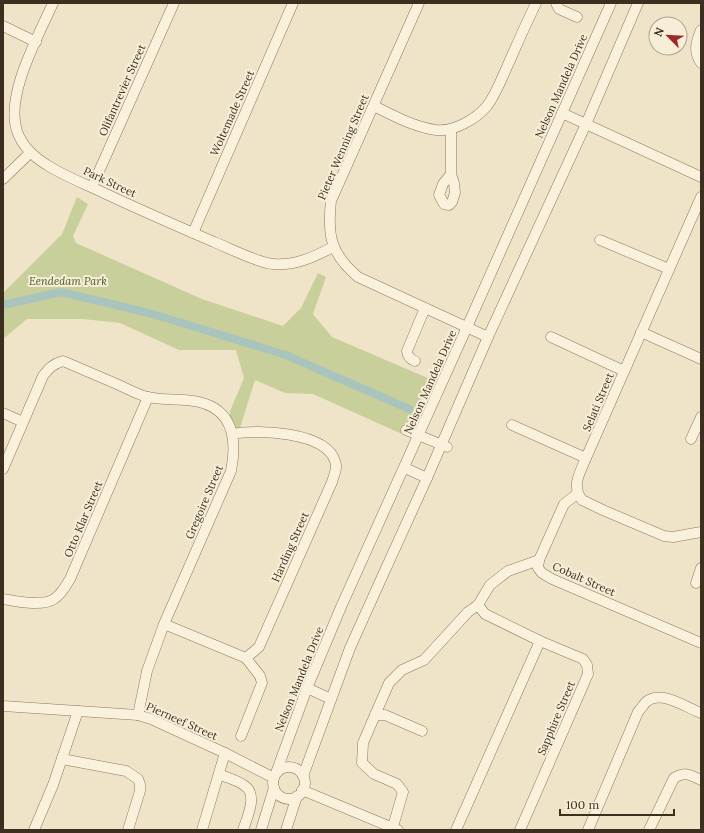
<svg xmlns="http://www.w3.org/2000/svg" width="704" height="833" viewBox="0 0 704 833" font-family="Lora,serif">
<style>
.green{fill:#c9cf9b}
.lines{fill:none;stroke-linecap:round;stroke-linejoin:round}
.canal{stroke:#a9c4bc;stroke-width:8}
.minor-casing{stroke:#8d765c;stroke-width:11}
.minor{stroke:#faf1dc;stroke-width:10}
.labels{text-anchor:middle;stroke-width:4;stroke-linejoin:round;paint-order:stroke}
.street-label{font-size:11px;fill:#3d2e20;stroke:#f7eed8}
.park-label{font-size:11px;font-style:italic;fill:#4d5a26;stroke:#f7eed8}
</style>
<rect width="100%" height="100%" fill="#f0e4c8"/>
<!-- green -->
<polygon class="green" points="77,197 88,204 73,236 76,243 202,299 283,326 301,308 318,273 326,277 313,314 332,337 430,379 404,435 313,394 285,393 255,380 239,431 229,428 230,411 244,378 236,350 179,350 120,323 83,319 27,319 3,339 3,293 62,234"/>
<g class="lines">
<!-- canal -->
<polyline class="canal" points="3,305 61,292 149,313 286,355 409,409"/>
<defs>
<g id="minor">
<path d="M 53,3 C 38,37 5,95 17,131 C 22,146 34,157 47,165 C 64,176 85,184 104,193 C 140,210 177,226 214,242 C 229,248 258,263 273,264 C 295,266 314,257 333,247"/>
<path d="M 419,3 L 331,201 C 327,236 331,254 358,277 L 488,337"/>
<polyline points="556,3 559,9 577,17"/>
<polyline points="3,26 36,42"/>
<path d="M 701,30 C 696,42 693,51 701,63"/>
<path d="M 374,106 C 394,116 414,127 436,130 C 454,132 476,119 487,106 C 496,94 501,80 507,67 C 516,46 526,24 536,3"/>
<polyline points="562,113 701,177"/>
<polyline points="451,174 443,184 439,195 444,204 449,205 452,202 455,193 454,183 451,174 451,130"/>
<polyline points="3,179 30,153"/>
<polyline points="92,187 174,3"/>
<path d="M 701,197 L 586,458 C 580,473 571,485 582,500 L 605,511 L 664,536 L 673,537 L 701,532"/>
<polyline points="193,233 293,3"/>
<polyline points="600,240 669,269"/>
<polyline points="641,332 701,359"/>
<polyline points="551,337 624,371"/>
<path d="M 415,361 C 410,359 408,357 407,351 L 425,308"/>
<polyline points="3,413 23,422"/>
<polyline points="512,425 586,458"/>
<polyline points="406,430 447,447"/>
<polyline points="691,439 701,417"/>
<polyline points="405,468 427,478"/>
<path d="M 3,469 L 43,376 C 49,368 53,364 63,361 C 82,369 100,377 119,385 C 128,389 138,395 148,397 C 164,401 183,398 199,402 C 234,410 237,441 231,471 L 164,624 L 147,671 L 138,715"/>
<polyline points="577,494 564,504 539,560 538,568 542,573 552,579 701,643"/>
<polyline points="696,583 701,568"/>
<path d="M 3,599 C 16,601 42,607 54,599 C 61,595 66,586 70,579 L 148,397"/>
<polyline points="478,605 485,614 540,641 583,659 587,665 588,674 520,830"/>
<path d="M 164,624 L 246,658 L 259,647 L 332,482 C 334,475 338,467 335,461 C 326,432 258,429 233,434"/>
<polyline points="307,688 331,699"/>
<polyline points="3,706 138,715 151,719 225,753 274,778"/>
<polyline points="375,715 389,683 402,670 424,660 468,612 478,605 490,585 508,571 539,560"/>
<polyline points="241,736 262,683 260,676 246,658"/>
<polyline points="62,759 126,771 138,779 140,784 140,791 128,830"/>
<circle cx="289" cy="783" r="16"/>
<polyline points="276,773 307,688 341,607 467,327 611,3"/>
<path d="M 219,774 C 227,778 238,780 245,786 C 258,795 247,818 243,830"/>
<polyline points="303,776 350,648 377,588 427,478 488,337 586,124 638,3"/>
<polyline points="302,790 398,830"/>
<polyline points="34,830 53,785 78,711"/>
<polyline points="202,830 225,753"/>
<polyline points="261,830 274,788"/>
<polyline points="286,830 297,796"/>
<polyline points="392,830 403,792 397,784 374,774 362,763 363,743 375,715 385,715 422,731"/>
<polyline points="456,830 540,641"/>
<path d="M 588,830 L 638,712 C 641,709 643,705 646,702 C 661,689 685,707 701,713"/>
<path d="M 649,830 L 674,778 C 685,771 690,775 701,780"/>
</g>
</defs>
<!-- minor casing -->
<use href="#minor" class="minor-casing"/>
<!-- minor -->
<use href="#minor" class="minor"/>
</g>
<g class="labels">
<!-- street labels -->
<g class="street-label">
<text transform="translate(561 86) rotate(-66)" y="4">Nelson Mandela Drive</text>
<text transform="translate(122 90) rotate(-66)" y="4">Olifantrevier Street</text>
<text transform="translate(232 113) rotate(-66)" y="4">Woltemade Street</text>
<text transform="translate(343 147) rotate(-67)" y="4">Pieter Wenning Street</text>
<text transform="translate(110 182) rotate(25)" y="4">Park Street</text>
<text transform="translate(430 382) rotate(-66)" y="4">Nelson Mandela Drive</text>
<text transform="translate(598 402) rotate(-67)" y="4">Selati Street</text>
<text transform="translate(204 502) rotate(-67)" y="4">Gregoire Street</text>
<text transform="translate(83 519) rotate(-67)" y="4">Otto Klar Street</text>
<text transform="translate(290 547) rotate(-66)" y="4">Harding Street</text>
<text transform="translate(584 579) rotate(24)" y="4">Cobalt Street</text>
<text transform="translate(299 679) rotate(-68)" y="4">Nelson Mandela Drive</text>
<text transform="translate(556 718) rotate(-67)" y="4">Sapphire Street</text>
<text transform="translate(182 721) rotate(24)" y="4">Pierneef Street</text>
</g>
<!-- park labels -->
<g class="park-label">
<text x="68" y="285">Eendedam Park</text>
</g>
</g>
<!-- border -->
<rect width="704" height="833" fill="none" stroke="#3d2e20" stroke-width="8"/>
<!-- north arrow -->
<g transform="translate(668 36) rotate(294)"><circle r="19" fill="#f7eed8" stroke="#ada18e"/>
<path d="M0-3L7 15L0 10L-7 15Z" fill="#9e2a2b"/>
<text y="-6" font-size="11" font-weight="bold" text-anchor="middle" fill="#3d2e20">N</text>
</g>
<!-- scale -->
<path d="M560 809v6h114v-6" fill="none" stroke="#3d2e20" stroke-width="2"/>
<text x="566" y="809" font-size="12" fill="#3d2e20" stroke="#f7eed8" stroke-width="3" paint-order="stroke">100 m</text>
</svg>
